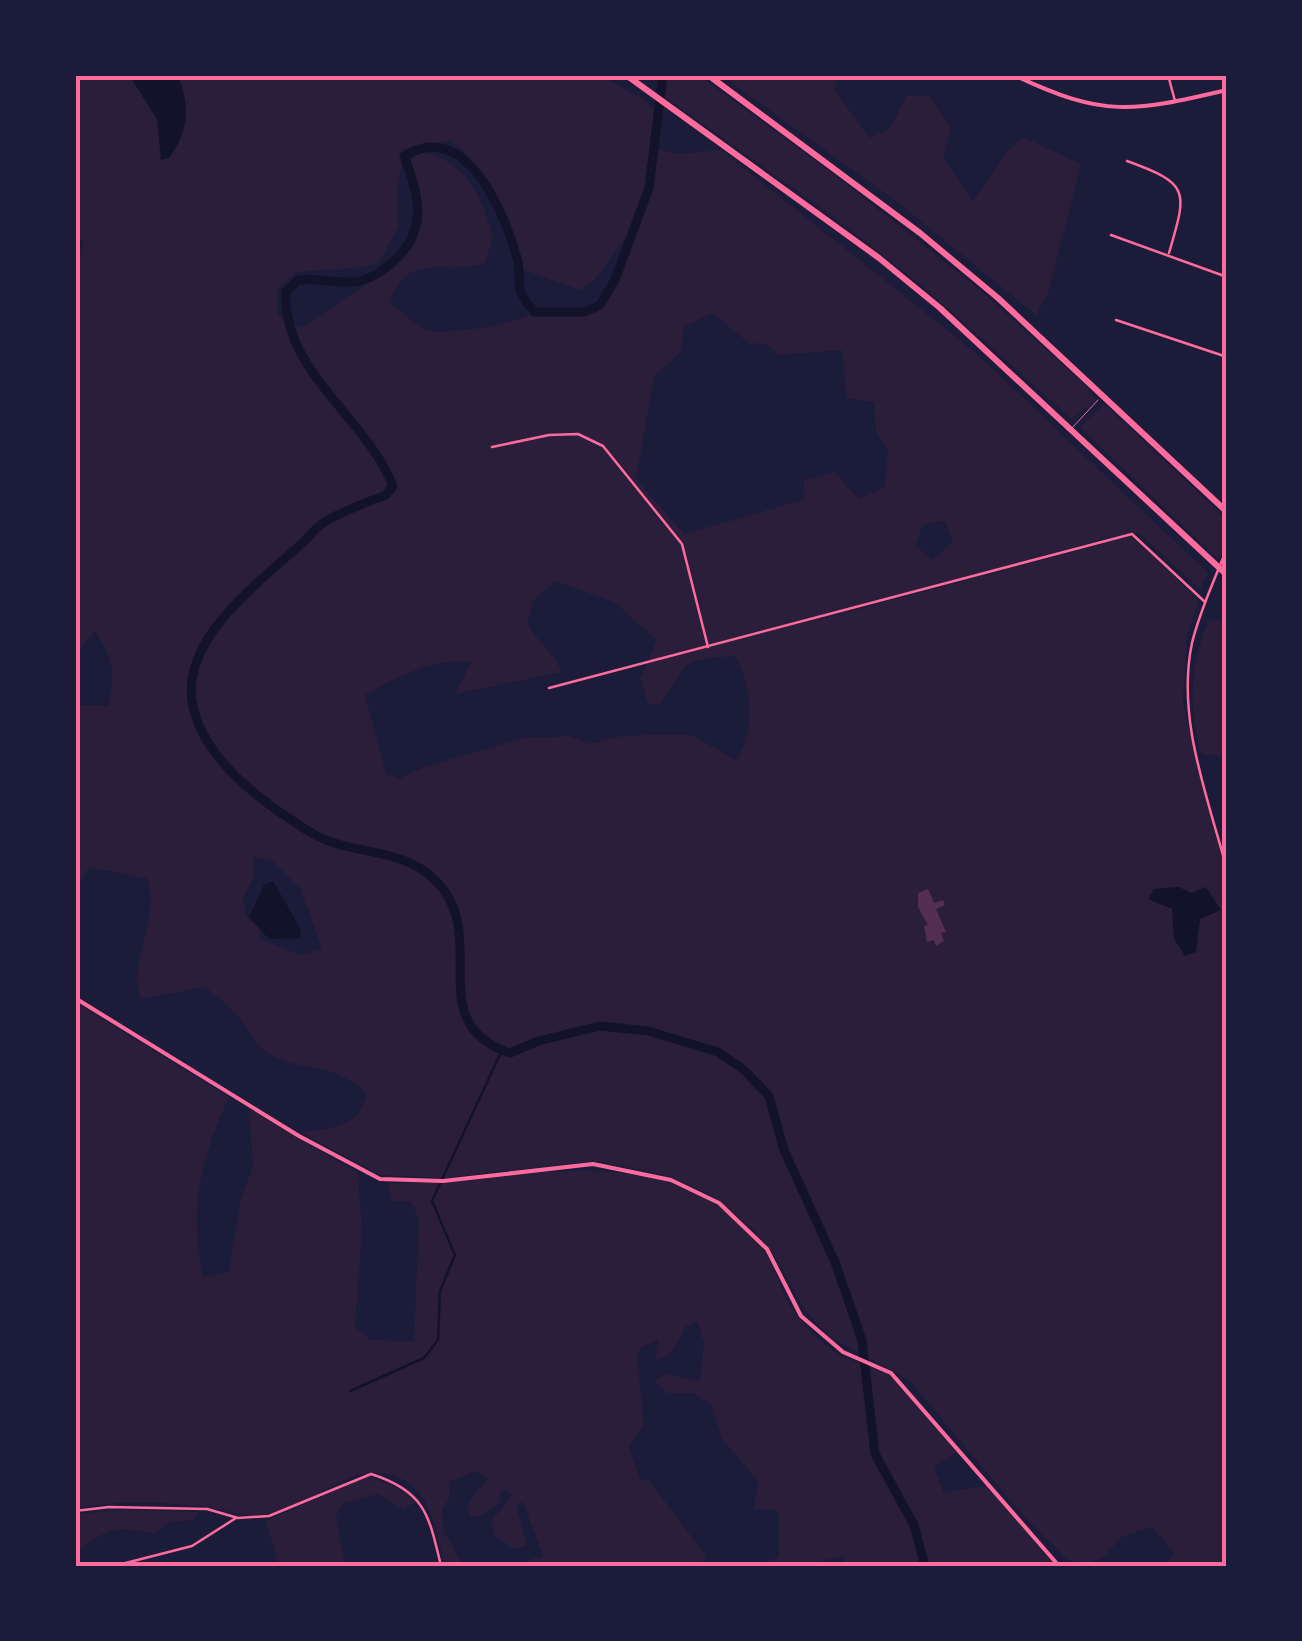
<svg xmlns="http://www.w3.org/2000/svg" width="1302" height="1641" viewBox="0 0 1302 1641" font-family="'Work Sans',sans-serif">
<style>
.green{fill:#2a1e3b;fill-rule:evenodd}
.water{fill:#12122b}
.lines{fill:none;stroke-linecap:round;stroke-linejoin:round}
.stream{stroke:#12122b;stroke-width:2.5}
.river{stroke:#12122b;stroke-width:9}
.building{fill:#542f53}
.service{stroke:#ff6b9d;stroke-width:1}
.minor{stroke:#ff6b9d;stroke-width:2.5}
.tertiary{stroke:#ff6b9d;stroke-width:4}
.secondary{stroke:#ff6b9d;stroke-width:4}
.motorway{stroke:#ff6b9d;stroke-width:6}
.neatline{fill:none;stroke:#ff6b9d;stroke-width:4}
</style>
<rect width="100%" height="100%" fill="#1b1b3a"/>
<!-- green -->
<g class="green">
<path d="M 75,75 L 598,75 L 640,97 L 658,113 L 656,149 L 678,154 L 721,150 L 976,353 L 1208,573 L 1200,589 L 1139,533 L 1118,535 L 799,625 L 1132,536 L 1199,600 L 1187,634 L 1183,703 L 1227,880 L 1227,1553 L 1218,1566 L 1161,1566 L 1175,1554 L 1152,1527 L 1123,1536 L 1102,1558 L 1083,1564 L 1068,1560 L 1021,1513 L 909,1380 L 830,1337 L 805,1311 L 776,1258 L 753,1229 L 711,1195 L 669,1176 L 596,1161 L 443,1178 L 380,1175 L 301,1132 C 331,1128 359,1128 367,1094 C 327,1056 300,1075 266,1052 C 253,1043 246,1025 236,1014 C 227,1004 216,996 205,987 L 141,999 C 127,962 159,927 148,879 L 89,867 L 75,888 L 75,705 L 108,706 C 117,677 112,655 95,631 L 75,654 L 75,258 L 80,256 L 84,242 L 75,232 ZM 450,140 C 489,169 507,222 519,268 L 580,290 C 604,278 610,251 630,234 C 622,259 614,308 582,311 C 567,313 550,310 534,312 C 522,324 450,334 431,331 C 417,328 401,311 390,303 C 407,248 446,277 485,263 L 493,238 C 483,197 464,157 418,152 L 410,162 C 441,238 410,258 350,295 C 331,306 321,319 299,328 L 278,315 L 277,291 L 296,272 L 365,267 L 380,261 L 398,227 L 397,188 L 404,157 ZM 712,313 L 749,343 L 766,344 L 779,355 L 842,350 L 847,398 L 874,402 L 876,431 L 888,451 L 884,488 L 859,499 L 834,472 L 804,480 L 803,500 L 684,534 L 636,479 L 654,377 L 681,351 L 684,327 ZM 945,521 L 953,542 L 933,560 L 915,545 L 923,525 ZM 555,581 L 614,602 L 657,640 L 640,679 L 649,705 L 661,703 C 690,661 679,660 735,656 C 751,680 756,735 736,760 L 694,736 L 672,734 L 622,736 L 589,744 L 570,736 L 523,738 L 424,767 L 398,779 L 386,773 L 365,695 C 401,675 429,660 472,661 L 455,694 L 562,672 C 553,651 537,643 527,621 L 534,600 ZM 253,857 L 271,860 L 300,888 L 322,949 L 301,955 L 261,940 L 259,926 L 246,917 L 243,896 L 254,879 Z"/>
<polygon points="668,75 698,75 836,176 978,288 1085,385 1096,400 1072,419 926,289 835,218 664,96"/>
<polygon points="721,75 837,75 835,90 869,138 890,129 906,96 930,96 951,128 943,157 973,201 1006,152 1023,137 1081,164 1048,294 1036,315 897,202"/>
<polygon points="1104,404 1227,520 1227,537 1219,560 1080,427"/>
<path d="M 1209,620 L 1227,621 L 1227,756 L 1202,755 C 1187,708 1190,664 1209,620 Z"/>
<path d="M 75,1002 L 229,1097 C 201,1158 188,1210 203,1277 L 229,1272 L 241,1198 L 253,1167 L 249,1109 L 358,1173 L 362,1231 L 355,1327 L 370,1340 L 414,1341 L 419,1219 L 411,1202 L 392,1201 L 387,1183 C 513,1187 663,1127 759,1244 C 778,1267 782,1302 803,1323 C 813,1335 830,1350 844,1357 C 857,1364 873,1365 886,1373 C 910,1388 938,1430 957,1452 L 934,1467 L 944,1493 L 988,1485 L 1055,1566 L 843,1566 L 843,1556 L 799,1566 L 754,1566 L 779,1557 L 779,1515 L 773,1509 L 754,1509 L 758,1481 L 722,1439 L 711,1404 L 692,1393 L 667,1393 L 655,1381 L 665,1373 L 700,1382 L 704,1342 L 697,1321 L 685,1327 C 678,1343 673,1357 655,1360 L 659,1339 L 641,1348 L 637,1357 L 644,1424 L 629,1446 L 640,1479 L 649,1480 L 706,1556 L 700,1566 L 507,1566 L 543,1556 L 523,1502 L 516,1505 L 527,1546 L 515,1549 L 495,1536 L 491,1522 L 512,1494 L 506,1490 L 500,1492 L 500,1502 L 484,1514 L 471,1517 L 467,1510 L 472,1497 L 488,1479 L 476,1471 L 449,1482 L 449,1499 L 442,1509 L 444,1532 L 464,1566 L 444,1566 C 438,1537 432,1493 402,1479 C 352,1455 315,1508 266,1514 C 242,1517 221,1509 198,1506 C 157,1501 115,1501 75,1508 Z"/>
<polygon points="368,1476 398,1488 416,1502 404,1509 378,1494 344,1503 336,1516 345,1566 279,1566 266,1521"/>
<path d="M 121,1510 L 122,1510 L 198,1512 L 193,1520 L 170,1522 L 155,1534 C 115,1526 107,1528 75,1554 L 75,1514 Z"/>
</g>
<!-- water -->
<g class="water">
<path d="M 129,75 L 178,75 C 190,107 190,129 169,158 L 161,160 L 157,119 Z"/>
<polygon points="273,881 300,928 301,938 269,939 249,917 264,885"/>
<polygon points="1179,887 1191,893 1206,887 1221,910 1200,919 1196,952 1185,956 1174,939 1172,909 1148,899 1154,889"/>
</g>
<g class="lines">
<!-- stream -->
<polyline class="stream" points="350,1391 424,1358 438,1340 440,1291 455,1255 432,1201 502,1050"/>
<!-- river -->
<path class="river" d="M 663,75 L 649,188 L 615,280 L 600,305 L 585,312 L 534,312 C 531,307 523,299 521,293 C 518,284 520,271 518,262 C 506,216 467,117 404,156 C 420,196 428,231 393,262 C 381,272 369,281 352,282 C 334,283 317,278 298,280 L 286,292 C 282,371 366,417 393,486 L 386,495 C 365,503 342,511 323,523 C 315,528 309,537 301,544 C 259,583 178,640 193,707 C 206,763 265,804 310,832 C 351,857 399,845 435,880 C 493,937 419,1022 510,1053 L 538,1041 L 600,1026 L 648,1031 L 718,1052 L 744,1070 L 769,1096 L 784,1150 L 835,1262 L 862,1340 L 875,1454 L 914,1525 L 925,1566"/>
</g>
<!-- building -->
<polygon class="building" points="928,889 934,903 943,900 945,905 936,909 946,932 941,933 944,941 936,946 934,940 927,942 924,926 928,925 918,907 918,893"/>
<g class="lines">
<!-- service -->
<polyline class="service" points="1072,428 1098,400"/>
<!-- minor -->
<g class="minor">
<polyline points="1168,75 1175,101"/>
<path d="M 1127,161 C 1191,184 1187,191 1169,253"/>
<polyline points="1111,235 1227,277"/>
<polyline points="1116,320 1227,357"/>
<polyline points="492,447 549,435 578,434 603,446 682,544 708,647"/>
<path d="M 1227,548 C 1215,579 1200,610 1192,643 C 1176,719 1208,797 1227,870"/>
<polyline points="549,688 1132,534 1205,602"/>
<path d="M 75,1511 L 109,1507 L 207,1509 L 238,1518 L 269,1516 L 371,1474 C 425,1491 429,1515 441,1566"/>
<polyline points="114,1566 192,1546 236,1518"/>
</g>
<!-- tertiary -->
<polyline class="tertiary" points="75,998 299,1136 380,1179 443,1181 593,1164 671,1180 719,1203 767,1249 801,1316 843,1352 891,1373 1059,1566"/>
<!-- secondary -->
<path class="secondary" d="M 1014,75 C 1104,118 1132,112 1227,90"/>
<!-- motorway -->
<g class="motorway">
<polyline points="626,75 879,258 940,308 1227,575"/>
<polyline points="708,75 920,233 998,298 1227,512"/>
</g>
</g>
<!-- border -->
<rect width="1302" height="1641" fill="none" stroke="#1b1b3a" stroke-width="155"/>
<rect x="78" y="78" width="1146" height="1486" class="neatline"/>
</svg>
